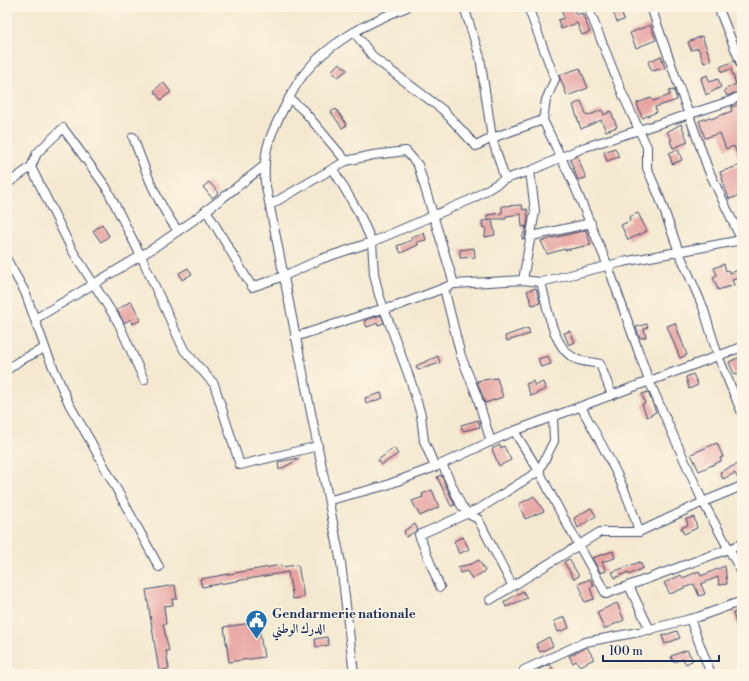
<svg xmlns="http://www.w3.org/2000/svg" width="749" height="681" viewBox="0 0 749 681" font-family="'Libre Bodoni',Amiri,serif">
<style>
.building{fill:#e7a3a1}
.lines{fill:none;stroke-linecap:round;stroke-linejoin:round}
.minor-casing{stroke:#3c4b6f;stroke-width:10}
.minor{stroke:#fff;stroke-width:8}
.labels{text-anchor:middle;stroke-width:3;stroke-linejoin:round;paint-order:stroke}
.poi-label{font-size:13px;font-weight:bold;fill:#1b2f5e;stroke:#fcf5e5;text-anchor:start}
</style>
<rect width="100%" height="100%" fill="#fcf5e5"/>
<filter id="ink" filterUnits="userSpaceOnUse"><feTurbulence type="fractalNoise" baseFrequency=".025" numOctaves="2"/><feDisplacementMap in="SourceGraphic" scale="8" xChannelSelector="R" yChannelSelector="G"/><feConvolveMatrix kernelMatrix="1 2 1 2 8 2 1 2 1" color-interpolation-filters="sRGB"/></filter>
<filter id="wash" filterUnits="userSpaceOnUse"><feTurbulence type="fractalNoise" baseFrequency=".012" numOctaves="4" result="noise"/><feDisplacementMap in="SourceGraphic" scale="16" xChannelSelector="R" yChannelSelector="G"/><feGaussianBlur stdDeviation="0.9" result="paint"/><feColorMatrix in="noise" values="0 0 0 0 0 0 0 0 0 0 0 0 0 0 0 0 0 1.4 0 .05"/><feComposite in="paint" operator="in"/></filter>
<g filter="url(#wash)">
<rect width="100%" height="100%" fill="#f4e9d0"/>
<g id="blocks">
<!-- building -->
<g class="building">
<polygon points="560,7 573,7 576,15 582,13 590,32 582,35 577,23 561,29 558,20 564,18"/>
<polygon points="611,7 637,7 637,8 622,14 624,20 617,22"/>
<polygon points="650,25 656,40 636,48 630,33"/>
<polygon points="702,36 711,60 704,63 698,48 691,50 688,42"/>
<polygon points="661,56 665,68 652,71 648,62"/>
<polygon points="734,61 738,70 742,71 742,90 727,96 724,90 736,84 731,69 722,72 720,67"/>
<polygon points="339,63 347,70 338,77 331,71"/>
<polygon points="580,68 588,88 567,96 559,75"/>
<polygon points="707,75 710,82 718,79 721,87 706,95 701,78"/>
<polygon points="163,82 171,92 161,100 154,91"/>
<polygon points="674,90 677,100 655,107 657,112 642,118 637,103 651,98 653,101 670,95 669,91"/>
<polygon points="581,101 587,116 602,110 604,115 611,111 617,127 606,131 601,120 581,129 573,105"/>
<polygon points="742,104 742,195 729,199 720,172 741,165 734,146 726,149 720,133 705,138 699,121 710,117 711,119 732,111 731,107"/>
<polygon points="336,109 347,125 342,128 331,112"/>
<polygon points="681,124 688,142 673,148 670,141 672,140 667,132"/>
<polygon points="615,148 619,157 607,161 604,152"/>
<polygon points="678,149 682,160 672,164 669,153"/>
<polygon points="577,156 586,178 578,180 570,159"/>
<polygon points="209,182 219,193 212,198 203,187"/>
<polygon points="522,205 523,210 527,209 528,219 525,239 522,239 526,226 522,227 521,214 506,216 506,219 487,219 487,215 502,213 502,206"/>
<polygon points="638,213 647,231 628,240 621,225 630,221 629,217"/>
<polygon points="492,220 495,235 485,237 486,227 483,228 482,221"/>
<polygon points="102,224 109,236 101,242 93,231"/>
<polygon points="586,230 591,245 565,250 565,249 547,254 541,241"/>
<polygon points="424,233 426,240 417,242 418,245 401,253 397,246 412,240 411,237"/>
<polygon points="474,248 475,257 460,258 460,250"/>
<polygon points="724,264 726,271 728,270 730,273 742,269 742,277 732,280 734,285 718,290 713,277 717,275 714,268"/>
<polygon points="188,268 192,274 182,280 179,273"/>
<polygon points="536,288 540,303 532,305 527,291"/>
<polygon points="131,301 141,320 133,324 131,319 124,323 117,310"/>
<polygon points="381,315 384,323 378,325 378,323 367,327 364,321"/>
<polygon points="675,323 687,355 680,358 667,326"/>
<polygon points="647,324 648,327 644,329 646,337 640,338 636,327"/>
<polygon points="528,328 530,334 507,341 505,336"/>
<polygon points="570,331 575,342 569,345 564,333"/>
<polygon points="438,356 440,363 418,370 416,366"/>
<polygon points="548,356 551,364 541,367 538,359"/>
<polygon points="742,356 742,386 737,373 734,374 729,362"/>
<polygon points="693,374 698,385 689,389 686,377"/>
<polygon points="497,378 503,397 485,403 477,381"/>
<polygon points="533,381 535,386 543,382 546,389 531,396 526,384"/>
<polygon points="648,392 656,412 647,417 642,404 645,403 642,394"/>
<polygon points="381,393 383,398 366,404 365,398"/>
<polygon points="478,420 480,427 463,431 461,425"/>
<polygon points="717,443 723,457 720,458 721,461 699,471 691,454"/>
<polygon points="500,445 501,448 504,446 511,460 499,466 492,449"/>
<polygon points="394,448 398,454 381,465 378,460"/>
<polygon points="299,458 299,459 279,470 278,462"/>
<polygon points="742,462 742,481 739,481 735,473 723,479 720,472"/>
<polygon points="441,475 455,505 451,506 437,477"/>
<polygon points="432,490 439,507 420,516 412,501 423,497 422,494"/>
<polygon points="534,496 544,511 525,519 519,504"/>
<polygon points="591,508 596,516 578,528 574,518"/>
<polygon points="694,517 697,528 684,534 681,528 688,525 686,519"/>
<polygon points="415,524 418,530 406,537 404,531"/>
<polygon points="463,537 469,549 459,554 454,541"/>
<polygon points="613,551 615,558 602,562 606,571 601,573 592,558"/>
<polygon points="569,559 579,576 574,579 564,562"/>
<polygon points="479,560 485,571 472,579 467,571 460,573 458,567 471,564"/>
<polygon points="640,562 643,568 629,575 628,572 615,578 612,572"/>
<polygon points="281,565 281,567 298,565 304,597 293,599 288,572 202,587 200,579"/>
<polygon points="725,566 727,584 719,585 718,577 701,584 705,594 699,596 694,584 670,594 664,583 681,575 683,578 699,571 701,576"/>
<polygon points="590,579 594,586 590,588 594,599 585,602 581,594 583,593 578,584"/>
<polygon points="175,585 177,599 172,599 173,605 164,606 166,624 163,624 169,651 166,651 169,669 159,671 146,590"/>
<polygon points="523,591 527,598 506,607 504,602"/>
<polygon points="617,603 624,620 604,629 597,612"/>
<polygon points="742,610 742,624 737,627 733,613"/>
<polygon points="565,617 569,628 558,632 554,621"/>
<polygon points="258,622 264,657 229,662 224,627"/>
<polygon points="677,631 680,638 665,644 662,636"/>
<polygon points="327,637 329,645 316,647 315,639"/>
<polygon points="549,637 553,646 540,652 536,644"/>
<polygon points="587,647 594,659 580,666 576,661 573,663 569,656"/>
<polygon points="687,650 693,660 686,664 683,659 673,662 671,656"/>
<polygon points="550,664 555,674 541,674 539,669"/>
</g>
</g>
</g>
<g filter="url(#ink)">
<use href="#blocks" fill-opacity="0" stroke="#3c4b6f" stroke-width="1"/>
<g class="lines">
<defs>
<g id="minor">
<polyline points="464,7 480,57 492,138 505,179"/>
<polyline points="528,7 555,79 546,100 543,120 575,187 608,266 649,381 703,502 742,573"/>
<polyline points="588,7 623,95 647,147 647,168 659,196 679,252 703,307 718,356 742,413"/>
<polyline points="651,7 708,169 742,241"/>
<polyline points="718,7 742,66"/>
<polyline points="354,32 374,58 443,110 476,146 492,138 543,120"/>
<polyline points="289,98 304,111 346,161"/>
<path d="M 133,137 C 145,170 157,203 178,231"/>
<polyline points="31,167 72,250 118,322 144,380"/>
<polyline points="333,169 360,215 372,242 374,274 379,295 411,382 421,415 424,441 435,467"/>
<polyline points="7,184 31,167 37,153 63,128 106,187 141,256 184,350 214,384 240,465 318,446"/>
<polyline points="270,205 346,161 373,155 406,151 418,165 454,284 397,306 375,311 295,337"/>
<polyline points="206,210 252,287 284,276 321,259 372,242 472,199 505,179 530,171 585,147 690,114 730,101 742,95"/>
<polyline points="532,236 591,223"/>
<polyline points="7,260 25,292 47,353 69,404 91,442 159,567"/>
<polyline points="523,280 535,211 530,171"/>
<path d="M 541,282 C 547,305 552,348 576,359 C 582,362 592,362 600,364 L 612,395"/>
<polyline points="454,284 523,280 541,282 623,262 742,240"/>
<polyline points="444,288 461,356 477,396 491,442"/>
<polyline points="35,319 152,249 194,220 264,166"/>
<polyline points="7,370 19,361 45,348"/>
<path d="M 581,407 C 603,447 627,487 639,532"/>
<polyline points="514,431 539,471 556,504 606,594 742,544"/>
<polyline points="442,464 461,505 468,514 478,519 512,585"/>
<polyline points="330,500 384,486 435,467 514,431 742,347"/>
<polyline points="629,586 650,630"/>
<polyline points="440,587 419,535 482,507 539,471 554,441 553,417"/>
<polyline points="490,600 600,532 639,532 703,502 742,486"/>
<polyline points="690,619 711,674"/>
<polyline points="524,670 585,642 639,632 698,617 742,601"/>
<path d="M 354,674 L 341,563 L 265,182 C 263,151 269,137 283,110 C 289,99 294,87 301,78 C 326,43 369,22 407,7"/>
</g>
</defs>
<!-- minor casing -->
<use href="#minor" class="minor-casing"/>
<!-- minor -->
<use href="#minor" class="minor"/>
</g>
</g>
<!-- icons -->
<defs>
<symbol id="civic-pin" viewBox="-11 -11 22 30"><path d="M0 17L-7.5 6A9.5 9.5 0 1 1 7.5 6Z" fill="#1f6fb2" stroke="#fcf5e5"/><path d="M-.6-6.5H3V-4.5H.6V-3L4-1V1h2V6H-6V1h2V-1L-.6-3ZM-1.2 2.5V6h2.4V2.5Z" fill="#fff"/></symbol>
</defs>
<g fill-rule="evenodd">
<use href="#civic-pin" x="244" y="608" width="25" height="34"/>
</g>
<g class="labels">
<!-- poi labels -->
<g class="poi-label">
<text x="272" y="618">Gendarmerie nationale<tspan x="272" dy="15">الدرك الوطني</tspan></text>
</g>
</g>
<!-- margin -->
<rect width="749" height="681" fill="none" stroke="#fcf5e5" stroke-width="24"/>
<!-- scale -->
<path d="M603 655v6h116v-6" fill="none" stroke="#1b2f5e" stroke-width="2"/>
<text x="609" y="655" font-size="12" fill="#1b2f5e" stroke="#fcf5e5" stroke-width="3" paint-order="stroke">100 m</text>
</svg>
